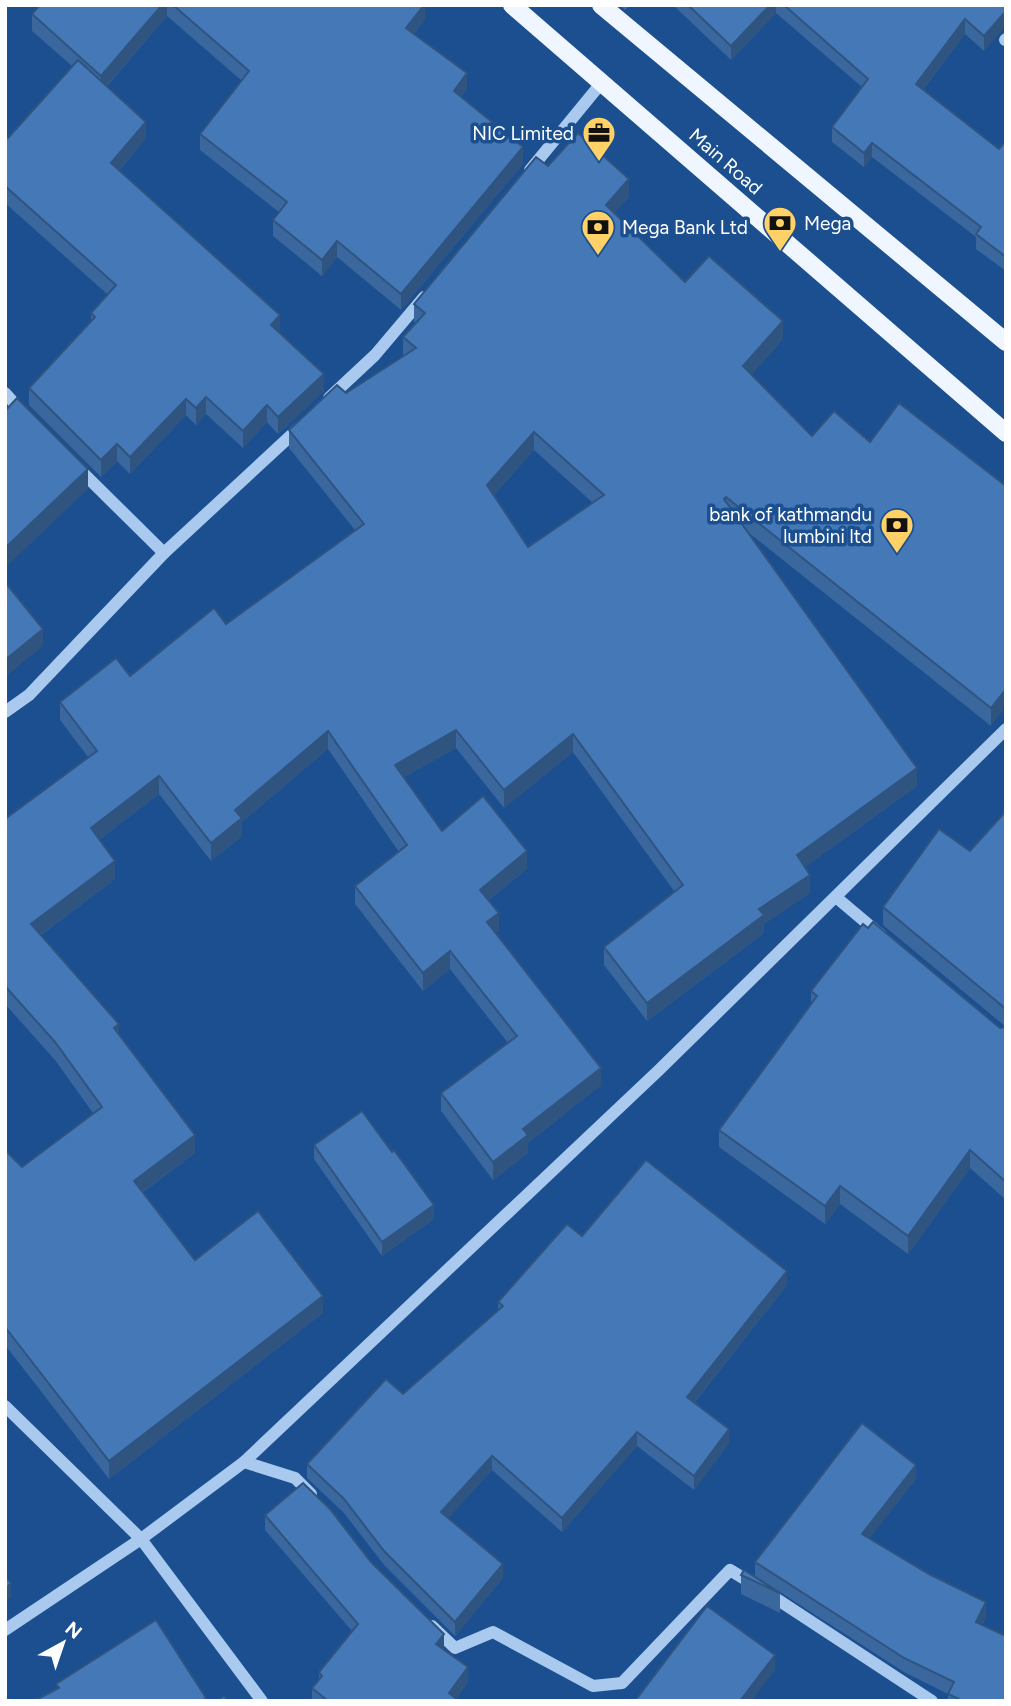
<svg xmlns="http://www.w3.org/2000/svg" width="1011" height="1706" viewBox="0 0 1011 1706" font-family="Figtree,sans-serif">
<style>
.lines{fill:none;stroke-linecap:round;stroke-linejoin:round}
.minor{stroke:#a9c9ee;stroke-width:12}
.major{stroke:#f0f6ff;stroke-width:18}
.wall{fill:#3a679d;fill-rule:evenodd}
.shaded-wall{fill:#305480}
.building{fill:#4478b7;stroke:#305480;stroke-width:2;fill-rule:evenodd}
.labels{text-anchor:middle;stroke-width:7;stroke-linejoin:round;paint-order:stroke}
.poi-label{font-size:19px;fill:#fff;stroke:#1b4f8f;text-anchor:end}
.street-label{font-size:19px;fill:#fff;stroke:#1b4f8f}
</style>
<rect width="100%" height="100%" fill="#1b4f8f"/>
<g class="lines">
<!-- minor -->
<g class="minor">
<polyline points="1005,40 1006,39"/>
<polyline points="530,170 603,81"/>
<polyline points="5,393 24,414"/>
<polyline points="329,398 375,355 424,297"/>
<polyline points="76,466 164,553"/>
<polyline points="5,712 29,695 164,553 299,428"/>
<polyline points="837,898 882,936"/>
<polyline points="5,1406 141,1539 262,1701"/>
<polyline points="244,1462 295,1478 311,1494"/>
<polyline points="769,1594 932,1701"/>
<polyline points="432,1626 455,1648 493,1632 593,1686 622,1683 730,1570 753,1584"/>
<polyline points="5,1630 141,1539 244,1462 659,1070 1006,729"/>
</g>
<!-- major -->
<g class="major">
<polyline points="512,5 1006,433"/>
<polyline points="601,5 1006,342"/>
</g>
</g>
<!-- wall -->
<g class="wall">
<polygon points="40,5 425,5 425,19 414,34 467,89 461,97 523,164 401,310 337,257 322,276 273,236 273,220 279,212 200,150 200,134 242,81 167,16 107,86 146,138 119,171 280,332 324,391 278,434 267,422 243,448 206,414 196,425 186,415 130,474 117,461 101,477 29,405 29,388 91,322 91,313 107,294 5,203 5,135 8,138 72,66 32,31 32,14"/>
<polygon points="619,5 631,5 625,10"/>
<polygon points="673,5 1006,5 984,51 965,34 923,90 999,149 1006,141 1006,271 976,249 976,237 872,157 864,167 832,142 832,127 862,87 776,13 731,60"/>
<path d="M 548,166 L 629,197 L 614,213 L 685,282 L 783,339 L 751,375 L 812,436 L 870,442 L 1006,486 L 991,726 L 749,533 L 917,786 L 805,867 L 810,893 L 764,924 L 764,933 L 647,1021 L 604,965 L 604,947 L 674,891 L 573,752 L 504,808 L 456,748 L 404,777 L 442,831 L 527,869 L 489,900 L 499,931 L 496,933 L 601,1085 L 528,1143 L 528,1153 L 493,1180 L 441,1111 L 441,1093 L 508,1043 L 450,969 L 423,991 L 355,904 L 355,886 L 399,852 L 328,749 L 242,822 L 242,836 L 211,861 L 159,794 L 99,840 L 115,879 L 41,935 L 119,1034 L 195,1153 L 143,1192 L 195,1260 L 323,1313 L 109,1479 L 5,1345 L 5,1150 L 22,1167 L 93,1113 L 55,1060 L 5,1004 L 5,819 L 88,757 L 60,720 L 60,702 L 130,676 L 226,624 L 355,530 L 289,448 L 289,430 L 404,356 L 403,355 L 403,337 L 416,323 L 414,322 L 414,304 ZM 534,450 L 593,503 L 528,547 L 494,495 Z"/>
<polygon points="1006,811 1006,1027 883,925 883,907 970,851"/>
<polygon points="811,991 1000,1028 1006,1027 1006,1200 970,1168 908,1254 840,1204 825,1224 719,1147 719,1130 811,1004"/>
<polygon points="314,1145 434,1219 382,1256 314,1159"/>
<polygon points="582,1236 787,1285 694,1403 729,1443 694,1490 637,1446 562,1532 492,1470 448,1518 503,1578 455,1636 384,1565 344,1513 307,1478 307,1464 403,1394 498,1311 498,1302"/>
<polygon points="916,1479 869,1538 986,1616 982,1625 1006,1701 948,1701 948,1694 904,1672 755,1576 755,1562"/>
<polygon points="265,1515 371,1562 443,1649 468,1682 456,1699 459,1701 312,1701 312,1688 319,1680 319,1672 352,1631 265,1530"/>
<polygon points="741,1575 780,1593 780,1613 741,1594"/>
</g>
<!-- shaded-wall -->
<g class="shaded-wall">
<polygon points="162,5 167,5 167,16 101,92 101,76"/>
<polygon points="424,5 425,5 425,19 406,44 406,28"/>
<polygon points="770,5 776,5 776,13 731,60 731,46"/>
<polygon points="1006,11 1006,26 984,51 984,36"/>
<polygon points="965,19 965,34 916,99 916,84"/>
<polygon points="467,73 467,89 454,107 454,91"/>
<polygon points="146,122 146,138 111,180 111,163"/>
<polygon points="872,143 872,157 864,167 864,153"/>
<polygon points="523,147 523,164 401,310 401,294"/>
<polygon points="629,179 629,197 606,223 606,205"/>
<polygon points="337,241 337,257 322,276 322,260"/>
<polygon points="280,315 280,332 271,342 271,325"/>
<polygon points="783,321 783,339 743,384 743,366"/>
<polygon points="324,374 324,391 278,434 278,417"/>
<polygon points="206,397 206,414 196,425 196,408"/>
<polygon points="186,399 186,415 130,474 130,457"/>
<polygon points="267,405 267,422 243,448 243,431"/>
<polygon points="534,432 534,450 487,503 487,485"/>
<polygon points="117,444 117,461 101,477 101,460"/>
<polygon points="88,469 88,489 5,568 5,548"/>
<polygon points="43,629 43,646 5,677 5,660"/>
<polygon points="1006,689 1006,707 991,726 991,708"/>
<polygon points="456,730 456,748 395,782 395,765"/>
<polygon points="328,731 328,749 242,822 242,836 211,861 211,843 235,810"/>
<polygon points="573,734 573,752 504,808 504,790"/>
<polygon points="917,768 917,786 797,873 797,855"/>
<polygon points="159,776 159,794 91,846 91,828"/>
<polygon points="527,851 527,869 480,907 480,890"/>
<polygon points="115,861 115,879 31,942 31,924"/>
<polygon points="810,875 810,893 764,924 764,933 647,1021 647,1003 759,909"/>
<polygon points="499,913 499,931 487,940 487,922"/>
<polygon points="450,951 450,969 423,991 423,973"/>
<polygon points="119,1024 119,1042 114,1028"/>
<polygon points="601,1068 601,1085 528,1143 528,1153 493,1180 493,1162 523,1129"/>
<polygon points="195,1135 195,1153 134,1198 134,1181"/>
<polygon points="970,1150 970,1168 908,1254 908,1236"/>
<polygon points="840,1186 840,1204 825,1224 825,1206"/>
<polygon points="434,1205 434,1219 382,1256 382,1242"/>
<polygon points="787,1271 787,1285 687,1411 687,1397"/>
<polygon points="323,1296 323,1313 109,1479 109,1461"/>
<polygon points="729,1429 729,1443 694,1490 694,1476"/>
<polygon points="637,1432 637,1446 562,1532 562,1518"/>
<polygon points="492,1456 492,1470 441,1526 441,1512"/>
<polygon points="916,1465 916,1479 862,1548 862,1534"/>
<polygon points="503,1564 503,1578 455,1636 455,1622"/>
<polygon points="11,1583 11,1596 5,1603 5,1590"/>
<polygon points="986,1602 986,1616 976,1636 976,1622"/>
<polygon points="444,1634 444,1649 436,1644"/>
<polygon points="775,1655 775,1670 752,1701 740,1701"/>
<polygon points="468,1667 468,1682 455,1701 449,1693"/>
</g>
<!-- building -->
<g class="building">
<polygon points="40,5 162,5 101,76 32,14"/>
<polygon points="173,5 424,5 406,28 467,73 454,91 523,147 401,294 337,241 322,260 273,220 287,202 200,134 249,71"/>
<polygon points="688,5 770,5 731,46"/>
<polygon points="784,5 1006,5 1006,11 984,36 965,19 916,84 999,149 1006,141 1006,257 976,234 981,227 872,143 864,153 832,127 868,79"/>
<polygon points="78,60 146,122 111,163 280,315 271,325 324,374 278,417 267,405 243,431 206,397 196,408 186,399 130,457 117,444 101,460 29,388 95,317 91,313 116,285 5,186 5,135 8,138"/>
<path d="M 578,133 L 629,179 L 606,205 L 685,282 L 709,256 L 783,321 L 743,366 L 812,436 L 834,411 L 870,442 L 899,403 L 1006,486 L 1006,689 L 991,708 L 726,497 L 724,499 L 917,768 L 797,855 L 810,875 L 759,909 L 764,915 L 647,1003 L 604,947 L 683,885 L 573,734 L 504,790 L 456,730 L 395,765 L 442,831 L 483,796 L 527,851 L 480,890 L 499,913 L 487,922 L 601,1068 L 523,1129 L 528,1135 L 493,1162 L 441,1093 L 517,1036 L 450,951 L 423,973 L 355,886 L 407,845 L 328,731 L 235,810 L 242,818 L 211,843 L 159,776 L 91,828 L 115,861 L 31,924 L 119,1024 L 114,1028 L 195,1135 L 134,1181 L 195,1260 L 258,1211 L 323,1296 L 109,1461 L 5,1327 L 5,1150 L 22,1167 L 102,1107 L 55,1042 L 5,986 L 5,819 L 97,751 L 60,702 L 116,658 L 130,676 L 214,608 L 226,624 L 364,524 L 289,430 L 337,385 L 346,393 L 416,348 L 403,337 L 425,313 L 414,304 L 536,157 L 548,166 ZM 534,432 L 604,495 L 528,547 L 487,485 Z"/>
<polygon points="17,398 88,469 5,548 5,411"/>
<polygon points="5,582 43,629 5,660"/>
<polygon points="1006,811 1006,1009 883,907 939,829 970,851"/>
<polygon points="873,922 1000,1028 1006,1027 1006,1182 970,1150 908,1236 840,1186 825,1206 719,1130 817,996 811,991 863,924 868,928"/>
<polygon points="362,1111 392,1152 394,1150 434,1205 382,1242 314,1145"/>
<polygon points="646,1160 787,1271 687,1397 729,1429 694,1476 637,1432 562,1518 492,1456 441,1512 503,1564 455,1622 384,1551 344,1499 307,1464 386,1379 403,1394 503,1306 498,1302 567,1224 582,1236"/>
<polygon points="862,1423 916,1465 862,1534 929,1574 986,1602 976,1622 1006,1636 1006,1701 963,1701 948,1694 954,1682 904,1658 755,1562"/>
<polygon points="303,1483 330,1509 371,1562 444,1634 436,1644 468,1667 449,1693 459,1701 328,1701 312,1688 322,1676 319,1672 358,1624 265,1515"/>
<polygon points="744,1570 780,1593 741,1575"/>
<polygon points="5,1577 11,1583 5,1590"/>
<polygon points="707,1606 775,1655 740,1701 635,1701"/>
<polygon points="156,1620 206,1698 202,1701 34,1701 59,1688 56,1684"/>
<polygon points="224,1696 228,1701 218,1701"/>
</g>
<!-- icons -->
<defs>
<symbol id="office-pin" viewBox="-11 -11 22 30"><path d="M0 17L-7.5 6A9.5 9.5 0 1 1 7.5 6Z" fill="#ffd166" stroke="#1b4f8f"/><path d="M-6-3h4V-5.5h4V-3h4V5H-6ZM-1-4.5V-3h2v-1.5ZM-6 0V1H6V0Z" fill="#111"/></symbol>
<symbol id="bank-pin" viewBox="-11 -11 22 30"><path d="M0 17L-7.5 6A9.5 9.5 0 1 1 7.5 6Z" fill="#ffd166" stroke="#1b4f8f"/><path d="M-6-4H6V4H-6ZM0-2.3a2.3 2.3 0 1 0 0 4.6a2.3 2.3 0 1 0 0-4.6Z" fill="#111"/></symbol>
</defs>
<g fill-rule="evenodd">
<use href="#office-pin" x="580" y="114" width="38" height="52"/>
<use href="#bank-pin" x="761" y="204" width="38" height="52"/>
<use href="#bank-pin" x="579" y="208" width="38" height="52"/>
<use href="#bank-pin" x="878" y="506" width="38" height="52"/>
</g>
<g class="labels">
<!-- poi labels -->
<g class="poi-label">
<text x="574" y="140">NIC Limited</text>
<text x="804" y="230" text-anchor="start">Mega</text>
<text x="622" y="234" text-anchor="start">Mega Bank Ltd</text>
<text x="872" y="521">bank of kathmandu<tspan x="872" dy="22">lumbini ltd</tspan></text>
</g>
<!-- street labels -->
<g class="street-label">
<text transform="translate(726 161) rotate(41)" y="7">Main Road</text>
</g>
</g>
<!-- border -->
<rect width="1011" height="1706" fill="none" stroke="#ffffff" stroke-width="14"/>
<!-- north arrow -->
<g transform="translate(63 1643) rotate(40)" stroke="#1b4f8f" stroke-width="5" paint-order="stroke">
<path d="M0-5L12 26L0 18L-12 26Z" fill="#ffffff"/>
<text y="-10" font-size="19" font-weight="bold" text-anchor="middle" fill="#ffffff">N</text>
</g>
</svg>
